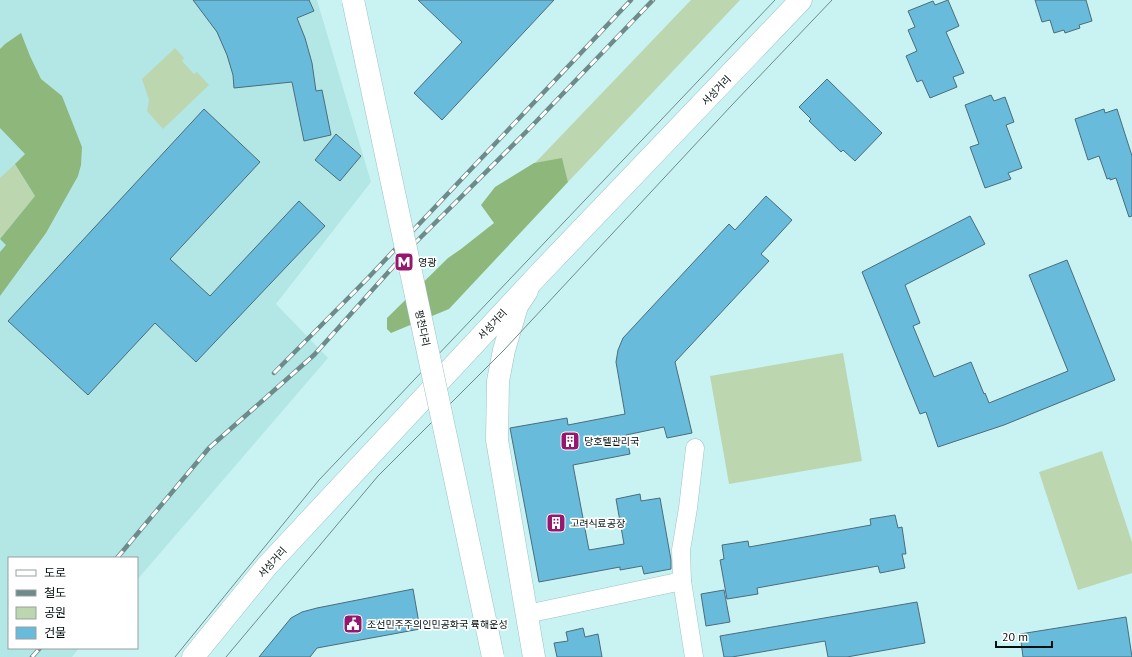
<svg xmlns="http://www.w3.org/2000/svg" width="1132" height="657" viewBox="0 0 1132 657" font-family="'PT Sans','Noto Sans KR',sans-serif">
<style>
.built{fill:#b3e7e6}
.green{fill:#bcd7b0}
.forest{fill:#8eb77c}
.building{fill:#68bbdb;stroke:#4c6c7a}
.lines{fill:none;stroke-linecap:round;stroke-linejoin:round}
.street-casing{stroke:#9bc4c3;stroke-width:19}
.secondary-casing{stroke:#9bc4c3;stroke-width:23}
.primary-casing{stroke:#9bc4c3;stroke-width:23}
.street{stroke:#fff;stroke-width:18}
.secondary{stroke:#fff;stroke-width:22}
.primary{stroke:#fff;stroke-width:22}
.tram{stroke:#6e8a8a;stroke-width:1}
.rail-casing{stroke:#6e8a8a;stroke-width:4.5}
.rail{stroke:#fff;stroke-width:3;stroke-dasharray:9;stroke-linecap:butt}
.secondary-bridge-casing{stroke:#9bc4c3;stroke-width:23;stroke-linecap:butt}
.secondary-bridge{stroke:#fff;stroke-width:22}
.labels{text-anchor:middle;stroke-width:3.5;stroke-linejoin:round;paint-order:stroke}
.street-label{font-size:10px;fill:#031010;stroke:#fff}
.poi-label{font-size:10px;fill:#031010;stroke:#fff;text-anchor:start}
</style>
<rect width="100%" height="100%" fill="#c9f3f2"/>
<!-- built -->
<polygon class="built" points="0,0 317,0 371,182 276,304 328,358 137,580 137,558 9,558 9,648 79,648 72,657 0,657"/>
<!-- green -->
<g class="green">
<polygon points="691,0 740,0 568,182 562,159 535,163"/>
<polygon points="175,48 184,58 182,61 194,74 197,72 209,85 163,129 147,111 149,100 142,79"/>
<polygon points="15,164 35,196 0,239 0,178"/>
<polygon points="843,353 862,461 729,484 710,376"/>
<polygon points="1102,451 1132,542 1132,573 1078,590 1039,472"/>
</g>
<!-- forest -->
<g class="forest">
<polygon points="21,33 30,56 41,79 62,96 82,147 81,165 78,176 46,233 0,296 0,252 6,245 0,239 35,196 15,164 25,154 0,128 0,49 5,44"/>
<polygon points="562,158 568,182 449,309 391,333 387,329 387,318 448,258 461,249 494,223 481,205 495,187 534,163"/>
</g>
<!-- building -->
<g class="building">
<polygon points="193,0 309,0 314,11 297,18 305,38 312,63 316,91 322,90 331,135 304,141 292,82 234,88 233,75 227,55 217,32"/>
<polygon points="418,0 554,0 442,120 414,93 462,42"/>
<polygon points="948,0 959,26 946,32 964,73 953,77 957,87 930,98 922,80 917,82 906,56 917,51 908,30 915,27 908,11 933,1 935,5"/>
<polygon points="1035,0 1086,0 1092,21 1079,25 1080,28 1065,33 1064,30 1054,33 1050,20 1042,22"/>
<polygon points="827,79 882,133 855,161 843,150 841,152 809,121 811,119 799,107"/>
<polygon points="991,95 994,101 1005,97 1014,122 1006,125 1022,168 1008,173 1011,179 985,188 970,147 979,144 965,105"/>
<polygon points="204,109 260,162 170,259 210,296 299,201 325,226 196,362 155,323 88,395 8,321"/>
<polygon points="1104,109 1105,113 1117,109 1132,156 1132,216 1129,217 1116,178 1110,180 1110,178 1107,179 1099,156 1088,160 1075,119"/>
<polygon points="336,134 361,156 340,181 315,160"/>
<polygon points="766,196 792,220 761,254 769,261 675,362 692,433 667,438 664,427 626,435 630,454 573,465 589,550 624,544 616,499 640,494 641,501 660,498 671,560 671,569 644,574 642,566 620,570 620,567 539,582 510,428 567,418 568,425 625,414 616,362 618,350 623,338 729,224 735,230"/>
<polygon points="970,216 985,244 905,285 920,323 913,326 934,377 971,362 984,394 985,393 989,403 1068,371 1029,275 1067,260 1115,380 1004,425 938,447 926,412 920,414 862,272"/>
<polygon points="895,515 898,528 902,527 906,554 902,554 905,568 880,573 878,566 757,588 758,594 727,599 720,560 724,559 722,545 748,541 749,547 871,525 870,519"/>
<polygon points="413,589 420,629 317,648 310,657 259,657 291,618 302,612 317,608"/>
<polygon points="724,590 730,622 706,626 701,594"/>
<polygon points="917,602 925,643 847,657 828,657 825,641 732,657 724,657 720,636"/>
<polygon points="1126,617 1132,657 1023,657 1020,634"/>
<polygon points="583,628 585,637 598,634 602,657 557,657 554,643 568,641 566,632"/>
</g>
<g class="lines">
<defs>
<g id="street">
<polyline points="527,614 682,581"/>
<polyline points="694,657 682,581 681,550 688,508 695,448"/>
</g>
<polyline id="secondary" points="527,291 517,306 504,350 498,381 497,440 534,657"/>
<polyline id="primary" points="193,657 267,566 541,272 801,0"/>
</defs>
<!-- street casing -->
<use href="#street" class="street-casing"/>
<!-- secondary casing -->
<use href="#secondary" class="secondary-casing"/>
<!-- primary casing -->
<use href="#primary" class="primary-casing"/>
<!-- street -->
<use href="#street" class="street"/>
<!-- secondary -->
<use href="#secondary" class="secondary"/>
<!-- primary -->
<use href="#primary" class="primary"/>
<!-- tram -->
<g class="tram">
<polyline points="175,657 319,480 775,0"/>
<polyline points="226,657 378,476 504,350 731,106 832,0"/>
</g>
<defs>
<g id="rail">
<polyline points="274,373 368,278 631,0"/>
<polyline points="117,558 209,448 314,355 410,248 527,131 653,0"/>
<polyline points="32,657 40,648"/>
</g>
</defs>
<!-- rail casing -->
<use href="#rail" class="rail-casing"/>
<!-- rail -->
<use href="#rail" class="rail"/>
<defs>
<polyline id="secondary-bridge" points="353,0 493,657"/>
</defs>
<!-- secondary-bridge casing -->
<use href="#secondary-bridge" class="secondary-bridge-casing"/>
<!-- secondary-bridge -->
<use href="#secondary-bridge" class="secondary-bridge"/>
</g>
<!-- icons -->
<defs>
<symbol id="metro-square" viewBox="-11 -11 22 22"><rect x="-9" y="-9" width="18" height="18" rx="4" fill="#97176f" stroke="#fff"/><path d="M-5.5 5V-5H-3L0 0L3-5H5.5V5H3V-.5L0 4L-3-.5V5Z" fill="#fff"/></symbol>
<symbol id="building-square" viewBox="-11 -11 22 22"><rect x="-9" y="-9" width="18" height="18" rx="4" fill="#97176f" stroke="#fff"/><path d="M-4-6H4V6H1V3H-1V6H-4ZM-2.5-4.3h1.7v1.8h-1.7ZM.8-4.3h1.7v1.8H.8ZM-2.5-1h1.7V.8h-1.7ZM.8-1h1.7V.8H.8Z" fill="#fff"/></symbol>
<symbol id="civic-square" viewBox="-11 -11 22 22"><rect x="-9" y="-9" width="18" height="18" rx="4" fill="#97176f" stroke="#fff"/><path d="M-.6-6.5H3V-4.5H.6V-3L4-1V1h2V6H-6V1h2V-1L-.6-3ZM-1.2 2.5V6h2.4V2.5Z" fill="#fff"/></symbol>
</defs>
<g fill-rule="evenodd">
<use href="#metro-square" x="393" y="251" width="22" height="22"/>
<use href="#building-square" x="559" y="430" width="22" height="22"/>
<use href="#building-square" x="545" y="512" width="22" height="22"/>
<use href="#civic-square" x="342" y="613" width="22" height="22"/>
</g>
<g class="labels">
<!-- street labels -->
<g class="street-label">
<text transform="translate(716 90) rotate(-46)" y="4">서성거리</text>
<text transform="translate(492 324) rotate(-47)" y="4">서성거리</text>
<text transform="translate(423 328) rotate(78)" y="4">평천다리</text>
<text transform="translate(272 562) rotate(-48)" y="4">서성거리</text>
</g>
<!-- poi labels -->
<g class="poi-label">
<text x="418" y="266">영광</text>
<text x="584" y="445">당호텔관리국</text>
<text x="570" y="527">고려식료공장</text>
<text x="367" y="628">조선민주주의인민공화국 륙해운성</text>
</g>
</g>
<!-- legend -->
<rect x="8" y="557" width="130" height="92" fill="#ffffff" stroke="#9a9f9f"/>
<rect x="16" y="570" width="20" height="6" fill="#ffffff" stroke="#9a9f9f"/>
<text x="44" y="577" font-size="12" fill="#031010">도로</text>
<rect x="16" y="590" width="20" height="6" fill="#6e8a8a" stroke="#9a9f9f"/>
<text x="44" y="597" font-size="12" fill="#031010">철도</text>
<rect x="16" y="607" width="20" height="12" fill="#bcd7b0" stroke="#9a9f9f"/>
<text x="44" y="617" font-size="12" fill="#031010">공원</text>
<rect x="16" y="627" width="20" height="12" fill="#68bbdb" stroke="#9a9f9f"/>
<text x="44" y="637" font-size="12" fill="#031010">건물</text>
<!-- scale -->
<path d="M996 641v6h56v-6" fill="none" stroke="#031010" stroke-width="2"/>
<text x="1002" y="641" font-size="12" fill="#031010" stroke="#ffffff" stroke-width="3" paint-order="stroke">20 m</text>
</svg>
